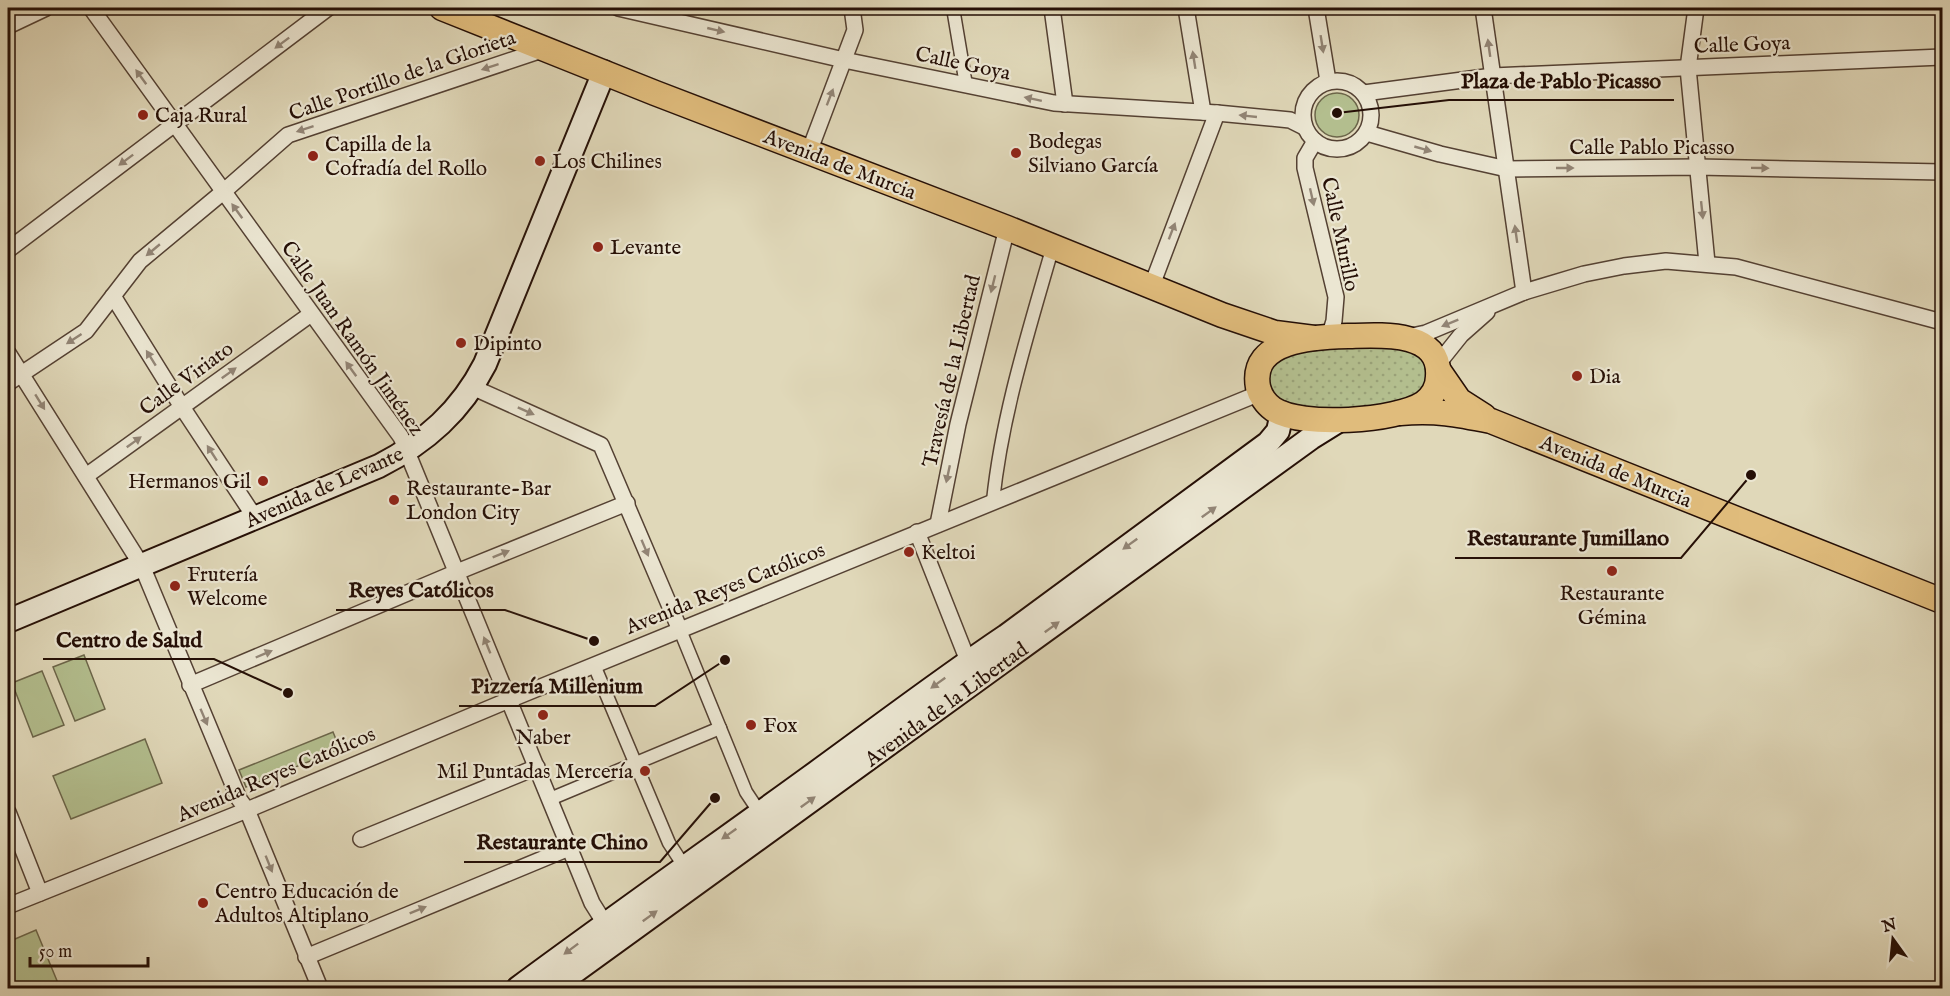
<svg xmlns="http://www.w3.org/2000/svg" width="1950" height="996" viewBox="0 0 1950 996" font-family="'IM FELL English',serif">
<style>
.grass{fill:url(#grass-dots);stroke:#6c664a;stroke-width:1.5}
.park{fill:#b3be8e;stroke:#6c664a;stroke-width:1.5}
.lines{fill:none;stroke-linecap:round;stroke-linejoin:round}
.pedestrian-casing{stroke:#544133;stroke-width:15}
.minor-casing{stroke:#544133;stroke-width:18}
.secondary-casing{stroke:#250f06;stroke-width:26}
.primary-casing{stroke:#250f06;stroke-width:27}
.pedestrian{stroke:#ebe6d2;stroke-width:12}
.minor{stroke:#ebe6d2;stroke-width:15}
.secondary{stroke:#ebe6d2;stroke-width:22}
.primary{stroke:#e0bc7c;stroke-width:24}
.oneway{fill:#928576}
.poi-dot{fill:#8f2418;stroke:#ebe6d2;stroke-width:2}
.labels{text-anchor:middle;stroke-width:4.5;stroke-linejoin:round;paint-order:stroke}
.street-label{font-size:21px;fill:#250f06;stroke:#ebe6d2}
.poi-label{font-size:21px;fill:#250f06;stroke:#ebe6d2;text-anchor:start}
.leader{fill:none;stroke:#250f06;stroke-width:2}
.callout-dot{fill:#250f06;stroke:#ebe6d2;stroke-width:2}
.callout-label{font-size:22px;text-anchor:middle;font-weight:bold;fill:#250f06;stroke:#ebe6d2;stroke-width:4.5;stroke-linejoin:round;paint-order:stroke}
</style>
<defs>
<pattern id="grass-dots" width="8" height="8" patternUnits="userSpaceOnUse" patternTransform="scale(1.5)"><rect width="8" height="8" fill="#b3be8e"/><path d="M2 2h.1M6 6h.1" fill="none" stroke="#9aa279" stroke-width="1.8" stroke-linecap="round"/></pattern>
</defs>
<rect width="100%" height="100%" fill="#e0d8b9"/>
<filter id="stains"><feTurbulence type="fractalNoise" baseFrequency=".00333" numOctaves="4"/><feColorMatrix values="0 0 0 0 .2 0 0 0 0 .09 0 0 0 0 .02 0 0 0 .5 -.17"/></filter>
<radialGradient id="worn" r=".72"><stop offset=".6" stop-color="#630" stop-opacity="0"/><stop offset="1" stop-color="#630" stop-opacity=".3"/></radialGradient>
<!-- grass -->
<path class="grass" d="M 1366,346 L 1407,349 L 1424,360 L 1428,384 C 1424,388 1419,393 1414,396 C 1393,409 1301,415 1280,401 C 1275,398 1271,390 1268,386 C 1269,378 1269,369 1274,363 C 1291,345 1342,348 1366,346 Z"/>
<!-- park -->
<g class="park">
<circle cx="1337" cy="115" r="22"/>
<polygon points="84,655 105,709 75,721 53,667"/>
<polygon points="42,671 64,725 33,737 12,683"/>
<polygon points="333,732 340,749 246,787 239,770"/>
<polygon points="145,739 162,783 71,819 53,776"/>
<polygon points="36,930 60,988 12,988 8,978 8,942"/>
</g>
<g class="lines">
<defs>
<g id="pedestrian">
<polyline points="953,8 966,85"/>
<path d="M 993,501 C 1002,414 1029,330 1053,246"/>
<polyline points="680,630 746,792 760,813"/>
<polyline points="594,665 669,843 684,866"/>
<polyline points="550,799 720,728"/>
</g>
<g id="minor">
<polyline points="91,8 401,437 592,903 609,930"/>
<polyline points="618,8 844,60 1054,103 1217,113 1290,120 1304,127"/>
<polyline points="1052,8 1065,104"/>
<polyline points="1186,8 1203,112"/>
<polyline points="1316,8 1328,81"/>
<polyline points="1483,8 1524,292"/>
<polyline points="1696,8 1688,68 1707,263"/>
<polyline points="8,26 46,8"/>
<circle cx="1337" cy="115" r="34"/>
<polyline points="1364,93 1493,76 1942,57"/>
<polyline points="1367,133 1440,154 1507,169 1698,167 1942,172"/>
<polyline points="1315,141 1305,158 1305,168 1336,297 1334,321 1329,337"/>
<polyline points="809,152 855,30 852,8"/>
<polyline points="8,250 328,8"/>
<polyline points="1152,285 1217,113"/>
<polyline points="113,296 182,407 256,519"/>
<polyline points="1407,337 1426,333 1524,292 1584,274 1624,266 1666,261 1736,267 1942,322"/>
<polyline points="8,353 142,566 239,799 247,810 320,988"/>
<polyline points="1437,365 1461,335 1487,312"/>
<polyline points="8,383 86,331 140,261 223,192 288,135 545,49"/>
<polyline points="472,387 601,445 680,630"/>
<polyline points="86,476 311,314"/>
<polyline points="938,524 958,424 1007,228"/>
<polyline points="917,532 968,661"/>
<polyline points="190,685 457,572 627,503"/>
<polyline points="8,812 40,893"/>
<polyline points="361,839 537,767"/>
<polyline points="8,906 247,810 509,700 1260,393"/>
<polyline points="306,957 569,848"/>
</g>
<g id="secondary">
<path d="M 8,621 L 379,466 C 426,442 461,411 485,364 L 604,72"/>
<path d="M 518,988 C 614,917 712,848 810,777 C 875,730 939,681 1006,636 L 1268,443 L 1278,431 L 1282,413"/>
<polyline points="552,988 1311,438 1340,420"/>
</g>
<g id="primary">
<polyline points="442,8 655,93 1007,228 1222,315 1275,333 1314,338"/>
<path d="M 1352,336 C 1381,335 1441,331 1438,376 C 1438,388 1433,396 1424,403 C 1397,421 1301,428 1273,409 C 1266,404 1260,395 1258,387 C 1249,337 1320,337 1352,336 Z"/>
<polyline points="1439,371 1459,400 1484,416"/>
<path d="M 1400,413 C 1436,410 1456,414 1491,421 L 1942,601"/>
</g>
</defs>
<!-- pedestrian casing -->
<use href="#pedestrian" class="pedestrian-casing"/>
<!-- minor casing -->
<use href="#minor" class="minor-casing"/>
<!-- secondary casing -->
<use href="#secondary" class="secondary-casing"/>
<!-- primary casing -->
<use href="#primary" class="primary-casing"/>
<!-- pedestrian -->
<use href="#pedestrian" class="pedestrian"/>
<!-- minor -->
<use href="#minor" class="minor"/>
<!-- secondary -->
<use href="#secondary" class="secondary"/>
<!-- primary -->
<use href="#primary" class="primary"/>
</g>
<!-- one-way arrows -->
<defs><path id="oneway-solid" d="M-6-.8H1V-3.2L6.5 0L1 3.2V.8H-6Z" transform="scale(1.5)"/></defs>
<g class="oneway">
<use href="#oneway-solid" transform="translate(716 30) rotate(13)"/>
<use href="#oneway-solid" transform="translate(282 43) rotate(143)"/>
<use href="#oneway-solid" transform="translate(1322 44) rotate(81)"/>
<use href="#oneway-solid" transform="translate(1489 48) rotate(-98)"/>
<use href="#oneway-solid" transform="translate(1194 60) rotate(-99)"/>
<use href="#oneway-solid" transform="translate(490 67) rotate(162)"/>
<use href="#oneway-solid" transform="translate(141 77) rotate(-126)"/>
<use href="#oneway-solid" transform="translate(830 97) rotate(-69)"/>
<use href="#oneway-solid" transform="translate(1033 99) rotate(-168)"/>
<use href="#oneway-solid" transform="translate(1248 116) rotate(-174)"/>
<use href="#oneway-solid" transform="translate(305 129) rotate(162)"/>
<use href="#oneway-solid" transform="translate(1423 149) rotate(16)"/>
<use href="#oneway-solid" transform="translate(126 160) rotate(143)"/>
<use href="#oneway-solid" transform="translate(1565 168)"/>
<use href="#oneway-solid" transform="translate(1760 168) rotate(1)"/>
<use href="#oneway-solid" transform="translate(1312 197) rotate(77)"/>
<use href="#oneway-solid" transform="translate(1702 210) rotate(84)"/>
<use href="#oneway-solid" transform="translate(237 211) rotate(-126)"/>
<use href="#oneway-solid" transform="translate(1172 231) rotate(-69)"/>
<use href="#oneway-solid" transform="translate(1516 234) rotate(-98)"/>
<use href="#oneway-solid" transform="translate(153 250) rotate(140)"/>
<use href="#oneway-solid" transform="translate(993 284) rotate(104)"/>
<use href="#oneway-solid" transform="translate(1450 323) rotate(158)"/>
<use href="#oneway-solid" transform="translate(74 339) rotate(147)"/>
<use href="#oneway-solid" transform="translate(151 358) rotate(-122)"/>
<use href="#oneway-solid" transform="translate(351 369) rotate(-126)"/>
<use href="#oneway-solid" transform="translate(229 373) rotate(-36)"/>
<use href="#oneway-solid" transform="translate(40 402) rotate(58)"/>
<use href="#oneway-solid" transform="translate(526 411) rotate(24)"/>
<use href="#oneway-solid" transform="translate(134 442) rotate(-36)"/>
<use href="#oneway-solid" transform="translate(212 453) rotate(-123)"/>
<use href="#oneway-solid" transform="translate(948 474) rotate(102)"/>
<use href="#oneway-solid" transform="translate(1209 512) rotate(-36)"/>
<use href="#oneway-solid" transform="translate(1130 544) rotate(144)"/>
<use href="#oneway-solid" transform="translate(645 548) rotate(67)"/>
<use href="#oneway-solid" transform="translate(501 554) rotate(-22)"/>
<use href="#oneway-solid" transform="translate(1052 627) rotate(-36)"/>
<use href="#oneway-solid" transform="translate(487 645) rotate(-112)"/>
<use href="#oneway-solid" transform="translate(264 654) rotate(-23)"/>
<use href="#oneway-solid" transform="translate(938 683) rotate(144)"/>
<use href="#oneway-solid" transform="translate(204 717) rotate(67)"/>
<use href="#oneway-solid" transform="translate(808 802) rotate(-36)"/>
<use href="#oneway-solid" transform="translate(729 834) rotate(145)"/>
<use href="#oneway-solid" transform="translate(269 864) rotate(68)"/>
<use href="#oneway-solid" transform="translate(418 910) rotate(-22)"/>
<use href="#oneway-solid" transform="translate(650 916) rotate(-36)"/>
<use href="#oneway-solid" transform="translate(571 949) rotate(143)"/>
</g>
<!-- markers -->
<g class="poi-dot">
<circle cx="143" cy="115" r="6"/>
<circle cx="1016" cy="153" r="6"/>
<circle cx="313" cy="156" r="6"/>
<circle cx="540" cy="161" r="6"/>
<circle cx="598" cy="247" r="6"/>
<circle cx="461" cy="343" r="6"/>
<circle cx="1577" cy="376" r="6"/>
<circle cx="263" cy="481" r="6"/>
<circle cx="394" cy="500" r="6"/>
<circle cx="909" cy="552" r="6"/>
<circle cx="1612" cy="571" r="6"/>
<circle cx="175" cy="586" r="6"/>
<circle cx="543" cy="715" r="6"/>
<circle cx="751" cy="725" r="6"/>
<circle cx="645" cy="771" r="6"/>
<circle cx="203" cy="903" r="6"/>
</g>
<g class="labels">
<!-- street labels -->
<g class="street-label">
<text transform="translate(1742 44) rotate(-2)" y="7">Calle Goya</text>
<text transform="translate(963 63) rotate(12)" y="7">Calle Goya</text>
<text transform="translate(402 75) rotate(-19)" y="7">Calle Portillo de la Glorieta</text>
<text x="1652" y="154">Calle Pablo Picasso</text>
<text transform="translate(840 164) rotate(21)" y="7">Avenida de Murcia</text>
<text transform="translate(1341 234) rotate(78)" y="7">Calle Murillo</text>
<text transform="translate(353 338) rotate(55)" y="7">Calle Juan Ramón Jiménez</text>
<text transform="translate(951 371) rotate(-77)" y="7">Travesía de la Libertad</text>
<text transform="translate(186 378) rotate(-36)" y="7">Calle Viriato</text>
<text transform="translate(1616 471) rotate(22)" y="7">Avenida de Murcia</text>
<text transform="translate(324 487) rotate(-24)" y="7">Avenida de Levante</text>
<text transform="translate(725 588) rotate(-22)" y="7">Avenida Reyes Católicos</text>
<text transform="translate(946 704) rotate(-36)" y="7">Avenida de la Libertad</text>
<text transform="translate(276 774) rotate(-23)" y="7">Avenida Reyes Católicos</text>
</g>
<!-- poi labels -->
<g class="poi-label">
<text x="155" y="122">Caja Rural</text>
<text x="1028" y="148">Bodegas<tspan x="1028" dy="24">Silviano García</tspan></text>
<text x="325" y="151">Capilla de la<tspan x="325" dy="24">Cofradía del Rollo</tspan></text>
<text x="552" y="168">Los Chilines</text>
<text x="610" y="254">Levante</text>
<text x="473" y="350">Dipinto</text>
<text x="1589" y="383">Dia</text>
<text x="251" y="488" text-anchor="end">Hermanos Gil</text>
<text x="406" y="495">Restaurante-Bar<tspan x="406" dy="24">London City</tspan></text>
<text x="921" y="559">Keltoi</text>
<text x="187" y="581">Frutería<tspan x="187" dy="24">Welcome</tspan></text>
<text x="1612" y="600" text-anchor="middle">Restaurante<tspan x="1612" dy="24">Gémina</tspan></text>
<text x="763" y="732">Fox</text>
<text x="543" y="744" text-anchor="middle">Naber</text>
<text x="633" y="778" text-anchor="end">Mil Puntadas Mercería</text>
<text x="215" y="898">Centro Educación de<tspan x="215" dy="24">Adultos Altiplano</tspan></text>
</g>
</g>
<!-- callouts -->
<path class="leader" d="M1337 113L1449 100H1674M1751 475L1681 558H1455M594 641L505 610H336M288 693L214 659H43M725 660L655 706H459M715 798L660 862H464"/>
<g class="callout-dot">
<circle cx="1337" cy="113" r="6"/>
<circle cx="1751" cy="475" r="6"/>
<circle cx="594" cy="641" r="6"/>
<circle cx="288" cy="693" r="6"/>
<circle cx="725" cy="660" r="6"/>
<circle cx="715" cy="798" r="6"/>
</g>
<g class="callout-label">
<text x="1561" y="88">Plaza de Pablo Picasso</text>
<text x="1568" y="545">Restaurante Jumillano</text>
<text x="421" y="597">Reyes Católicos</text>
<text x="129" y="647">Centro de Salud</text>
<text x="557" y="693">Pizzería Millenium</text>
<text x="562" y="849">Restaurante Chino</text>
</g>
<!-- margin -->
<rect width="1950" height="996" fill="none" stroke="#e0d8b9" stroke-width="30"/>
<rect x="9" y="9" width="1932" height="978" fill="none" stroke="#250f06" stroke-width="3"/>
<rect x="15" y="15" width="1920" height="966" fill="none" stroke="#250f06" stroke-width="1.5"/>
<!-- north arrow -->
<g transform="translate(1893 939) rotate(345)" stroke="#ebe6d2" stroke-width="4.5" paint-order="stroke">
<path d="M0-4.5L10 22L0 15L-10 22Z" fill="#250f06"/>
<text y="-9" font-size="16" font-weight="bold" text-anchor="middle" fill="#250f06">N</text>
</g>
<!-- scale -->
<path d="M30 957v9h118v-9" fill="none" stroke="#250f06" stroke-width="3"/>
<text x="39" y="957" font-size="18" fill="#250f06" stroke="#ebe6d2" stroke-width="4.5" paint-order="stroke">50 m</text>
<rect width="100%" height="100%" filter="url(#stains)"/>
<rect width="100%" height="100%" fill="url(#worn)"/>
</svg>
